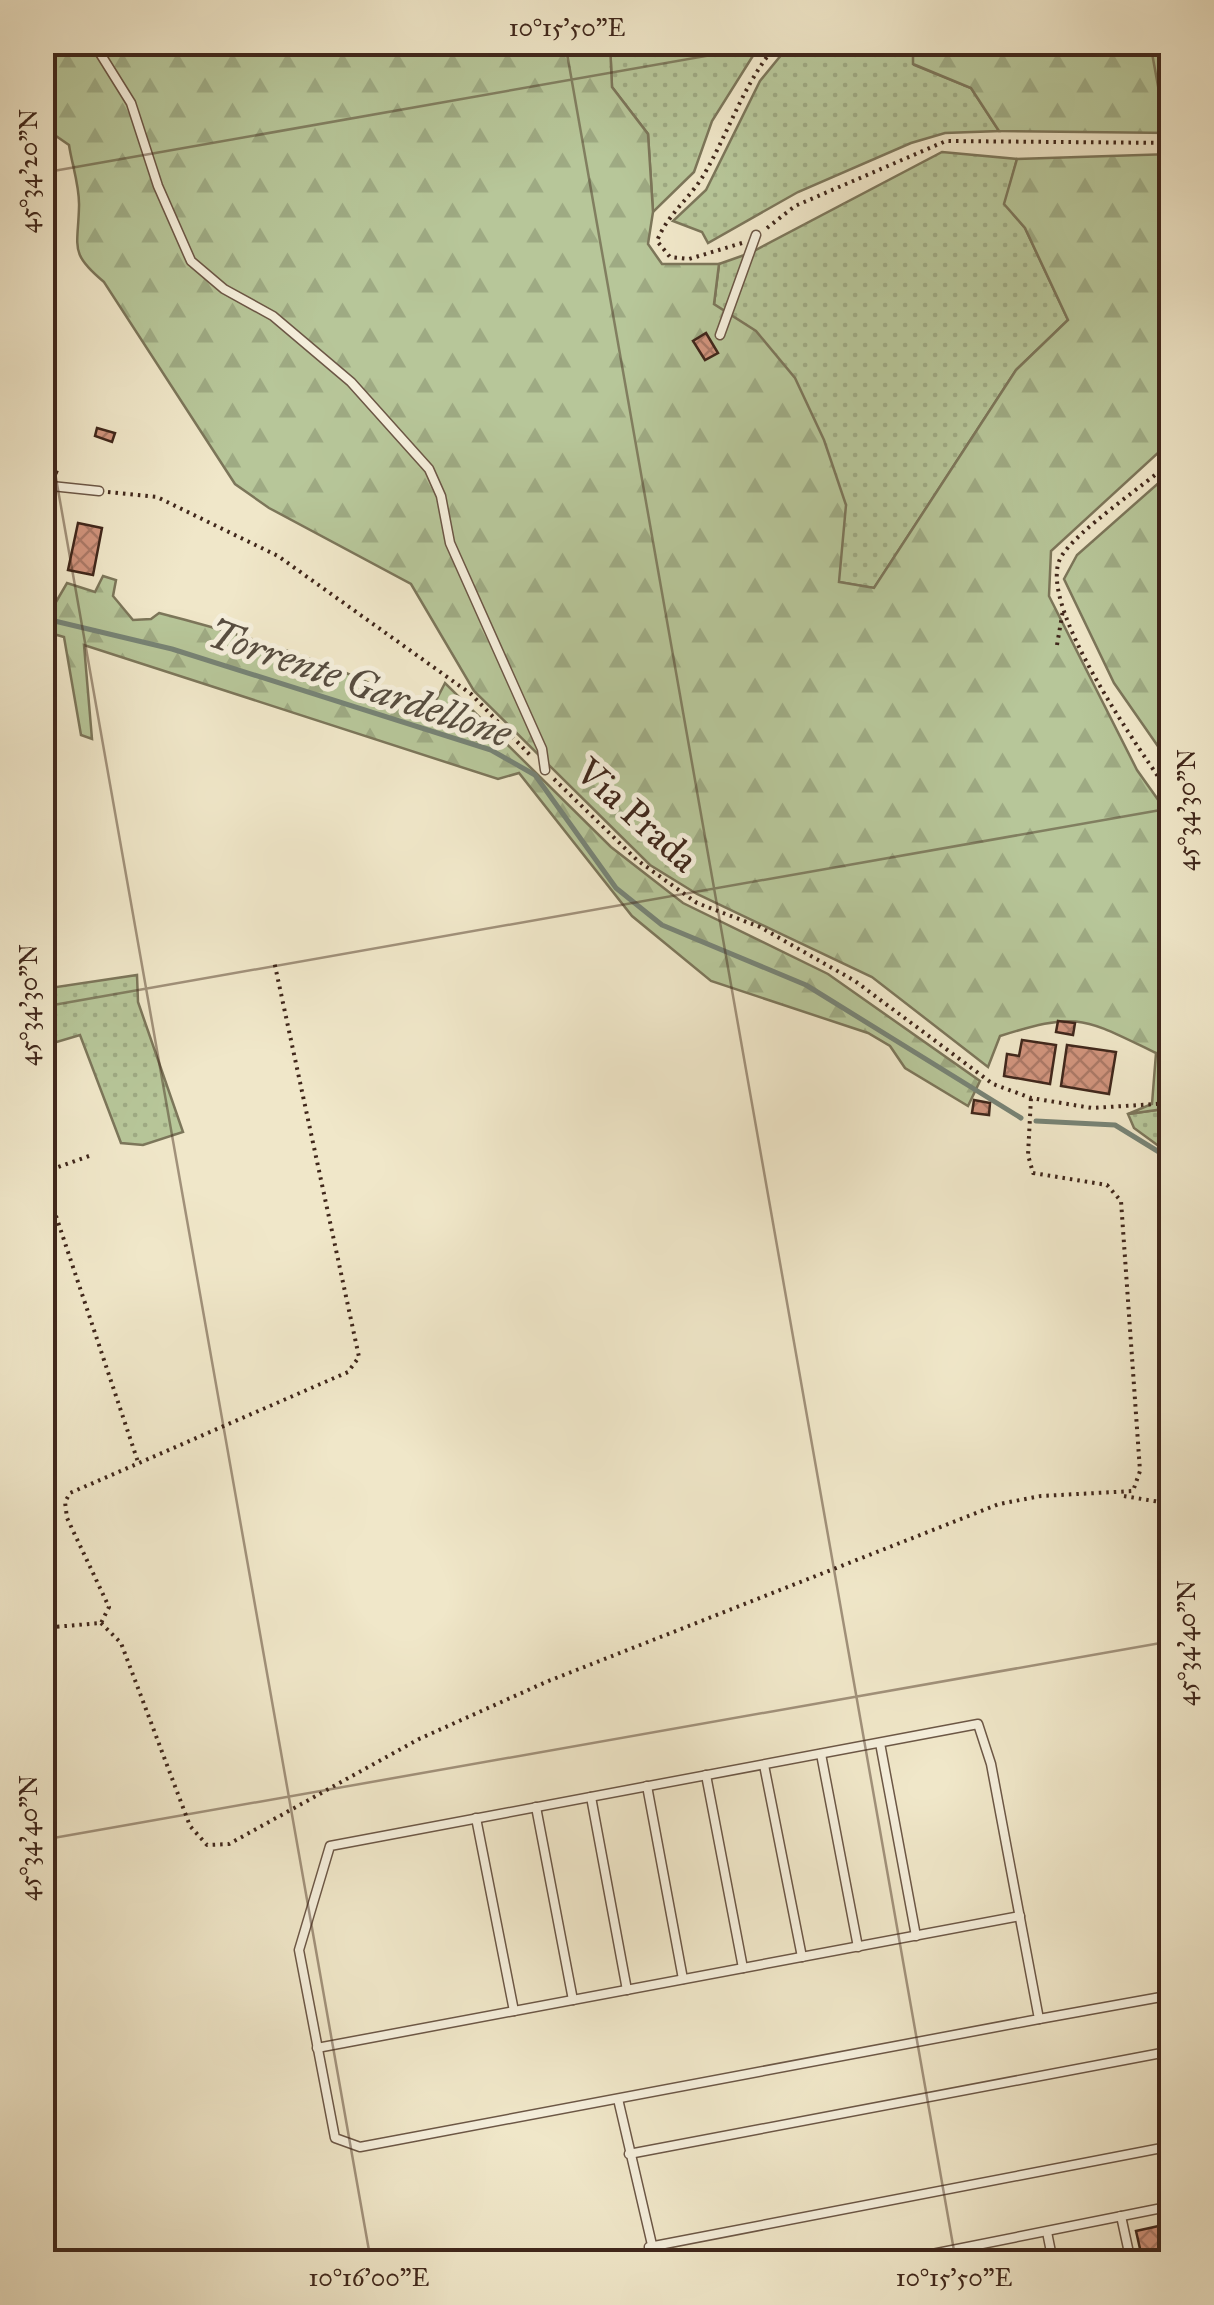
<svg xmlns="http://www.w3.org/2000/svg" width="1214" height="2305" viewBox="0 0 1214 2305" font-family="'IM FELL Great Primer',serif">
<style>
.grass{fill:url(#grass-dots);stroke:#7c765a;stroke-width:2.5}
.forest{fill:url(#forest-firs);stroke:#7c765a;stroke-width:2.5}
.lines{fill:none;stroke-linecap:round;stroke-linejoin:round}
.stream{stroke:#778375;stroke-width:5}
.building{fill:url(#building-cross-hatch);stroke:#40271b;stroke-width:2.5}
.service-casing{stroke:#6c5746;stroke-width:11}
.path{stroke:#40271b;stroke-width:4;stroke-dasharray:2.5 5;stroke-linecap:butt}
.service{stroke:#f5efdc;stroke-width:8}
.ticks{fill:none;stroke:#40271b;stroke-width:2.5;stroke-opacity:0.45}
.labels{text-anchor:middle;stroke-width:10;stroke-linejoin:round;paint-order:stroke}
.street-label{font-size:38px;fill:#40271b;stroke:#f5efdc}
.water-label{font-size:40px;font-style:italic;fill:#574d40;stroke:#f5efdc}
.neatline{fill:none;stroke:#40271b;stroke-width:4}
.ticks-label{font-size:25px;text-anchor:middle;fill:#40271b}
</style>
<defs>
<pattern id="grass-dots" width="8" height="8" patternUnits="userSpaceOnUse" patternTransform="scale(2.5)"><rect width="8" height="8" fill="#b7c699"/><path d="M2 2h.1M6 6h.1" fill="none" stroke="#9eaa83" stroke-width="1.8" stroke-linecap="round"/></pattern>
<pattern id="forest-firs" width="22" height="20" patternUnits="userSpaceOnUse" patternTransform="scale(2.5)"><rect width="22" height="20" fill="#b7c699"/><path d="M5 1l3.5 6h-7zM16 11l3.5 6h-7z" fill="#9eaa83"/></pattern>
<pattern id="building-cross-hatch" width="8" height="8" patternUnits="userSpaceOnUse" patternTransform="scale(2.5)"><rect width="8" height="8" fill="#d1947d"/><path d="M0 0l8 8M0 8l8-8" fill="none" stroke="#ab7966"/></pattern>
</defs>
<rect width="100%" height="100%" fill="#f0e7c9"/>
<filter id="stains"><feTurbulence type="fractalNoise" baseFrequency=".002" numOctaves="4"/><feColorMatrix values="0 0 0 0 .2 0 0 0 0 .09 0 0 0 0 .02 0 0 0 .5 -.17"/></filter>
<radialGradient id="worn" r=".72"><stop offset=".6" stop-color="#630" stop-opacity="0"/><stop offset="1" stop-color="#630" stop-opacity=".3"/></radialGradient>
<!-- grass -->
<g class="grass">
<polygon points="610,43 761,43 712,121 694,172 653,212 648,134 612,87"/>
<polygon points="791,43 913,43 914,65 971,88 999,131 945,133 911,143 798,192 708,243 702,232 673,221 706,190 760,81"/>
<polygon points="942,152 1017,159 1005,204 1025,228 1068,320 1016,370 874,588 839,582 714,304 719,264 750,253"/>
<polygon points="137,975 138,1002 183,1132 143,1145 121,1143 80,1035 50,1044 43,1023 43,989"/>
<polygon points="1171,1108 1171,1136 1165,1145 1171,1149 1171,1155 1134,1128 1128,1114"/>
</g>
<!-- forest -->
<g class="forest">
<path d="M 42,43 L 610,43 L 612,87 L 648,134 L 653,212 L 648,244 L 662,264 L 719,264 L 714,304 L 756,331 L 795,378 L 824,440 L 846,505 L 839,582 L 874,588 L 1016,370 L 1068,320 L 1025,228 L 1004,204 L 1017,159 L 1171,154 L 1171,441 L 1051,551 L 1049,596 L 1137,770 L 1171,818 L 1171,1108 L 1128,1114 L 1152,1104 L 1156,1053 C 1083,1018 1079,1011 1000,1036 L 988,1067 L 872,977 L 697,894 L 650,865 L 474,691 L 411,584 L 269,508 L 235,484 L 104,282 C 69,253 78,248 79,207 C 80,187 72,165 69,145 L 43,127 Z"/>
<polygon points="913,43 1171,43 1171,133 999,131 971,88 913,64"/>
<polygon points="1171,472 1171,765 1114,683 1064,579 1077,555"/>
<path d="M 103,576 L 116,580 L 113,596 L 133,620 L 151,619 L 159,613 C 249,636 350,667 429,714 L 445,683 L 611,847 L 683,903 L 828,974 L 980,1081 L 968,1106 L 905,1068 L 890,1046 L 868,1033 L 711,981 L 632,916 L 519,773 L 498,779 L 84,645 L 92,739 L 81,735 L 64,637 L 43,631 L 43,608 L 56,602 L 67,583 L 95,592 Z"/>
</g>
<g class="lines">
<!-- stream -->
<g class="stream">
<polyline points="42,618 172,649 491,750 535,775 616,888 662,925 806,985 1021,1118"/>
<polyline points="1036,1121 1115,1125 1172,1160"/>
</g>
</g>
<!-- building -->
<g class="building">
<polygon points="706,333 718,353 705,360 693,341"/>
<polygon points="97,428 115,433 112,442 95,436"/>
<polygon points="78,523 102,528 93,575 68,570"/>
<polygon points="1058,1021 1075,1023 1073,1035 1056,1032"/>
<polygon points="1022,1040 1056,1045 1050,1084 1004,1076 1007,1054 1019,1056"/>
<polygon points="1067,1045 1116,1052 1109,1094 1061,1086"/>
<polygon points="974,1100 990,1103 989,1115 972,1113"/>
<polygon points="1172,2223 1172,2258 1143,2262 1136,2231"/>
</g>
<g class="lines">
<defs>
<g id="service">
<polyline points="93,42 131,103 158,186 191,261 224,289 273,316 351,382 429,469 441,496 450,543 542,749 545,770"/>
<polyline points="720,335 756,235"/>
<polyline points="42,485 99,491"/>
<polygon points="978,1724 991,1764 1039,2019 360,2147 335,2138 299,1950 330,1846"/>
<polyline points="880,1743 916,1936"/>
<polyline points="821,1754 858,1947"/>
<polyline points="764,1765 802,1957"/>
<polyline points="706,1775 743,1968"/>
<polyline points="647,1786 683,1979"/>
<polyline points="591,1797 627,1990"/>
<polyline points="536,1807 573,2000"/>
<polyline points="476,1818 514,2011"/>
<polyline points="1039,2019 1172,1995"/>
<polyline points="317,2048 1020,1916"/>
<polyline points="618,2099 656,2262"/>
<polyline points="629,2154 1172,2051"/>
<polyline points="1121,2216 1131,2262"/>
<polyline points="1047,2232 1053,2262"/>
<polyline points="649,2247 1172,2146"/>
<polyline points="892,2262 1172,2206"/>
</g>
</defs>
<!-- service casing -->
<use href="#service" class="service-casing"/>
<!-- path -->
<g class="path">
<polyline points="767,228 795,206 946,141 1172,143"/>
<path d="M 742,243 L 689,259 L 670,257 L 657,241 C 668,213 692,197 706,171 C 731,127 745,80 779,42"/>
<path d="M 1172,461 C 1145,485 1076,531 1061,557 C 1034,604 1144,755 1172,797"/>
<polyline points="42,466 58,473"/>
<polyline points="108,492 157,497 278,556 471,694 530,755"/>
<polyline points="1057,645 1063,610"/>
<polyline points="554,779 637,860 697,903 760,927 855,981 993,1084 1031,1098 1092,1108 1172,1103"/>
<polyline points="89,1156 50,1170 45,1183 138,1462"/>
<polyline points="1124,1496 1172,1504"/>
<polyline points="101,1623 121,1643 190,1826 207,1845 229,1844 419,1739 546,1682 999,1504 1041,1496 1133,1491 1140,1471 1121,1201 1107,1185 1033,1173 1028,1155 1031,1098"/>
<polyline points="42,1628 101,1623 109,1607 67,1518 65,1502 70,1493 348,1372 359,1357 274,961"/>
</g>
<!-- service -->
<use href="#service" class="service"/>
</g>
<!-- ticks -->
<path class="ticks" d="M 565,42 L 956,2262M 1150,42 L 1172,163M 42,173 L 785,42M 42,399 L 371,2262M 42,1007 L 1172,808M 42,1840 L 1172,1641"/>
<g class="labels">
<!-- street labels -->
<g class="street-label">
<text transform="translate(637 815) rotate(42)" y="13">Via Prada</text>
</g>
<!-- water labels -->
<g class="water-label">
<text transform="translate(360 683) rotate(19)" y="14">Torrente Gardellone</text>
</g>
</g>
<!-- margin -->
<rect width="1214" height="2305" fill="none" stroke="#f0e7c9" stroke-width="110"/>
<rect x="55" y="55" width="1104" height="2195" class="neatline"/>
<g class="ticks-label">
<text x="567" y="36">10°15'50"E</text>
<text transform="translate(28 171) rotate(-90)" y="9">45°34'20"N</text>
<text transform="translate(1186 810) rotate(-90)" y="9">45°34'30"N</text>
<text transform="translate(28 1005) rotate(-90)" y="9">45°34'30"N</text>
<text transform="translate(1186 1643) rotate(-90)" y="9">45°34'40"N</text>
<text transform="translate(28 1838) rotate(-90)" y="9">45°34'40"N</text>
<text x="369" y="2286">10°16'00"E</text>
<text x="954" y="2286">10°15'50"E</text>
</g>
<rect width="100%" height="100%" filter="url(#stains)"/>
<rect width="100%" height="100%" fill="url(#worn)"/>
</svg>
